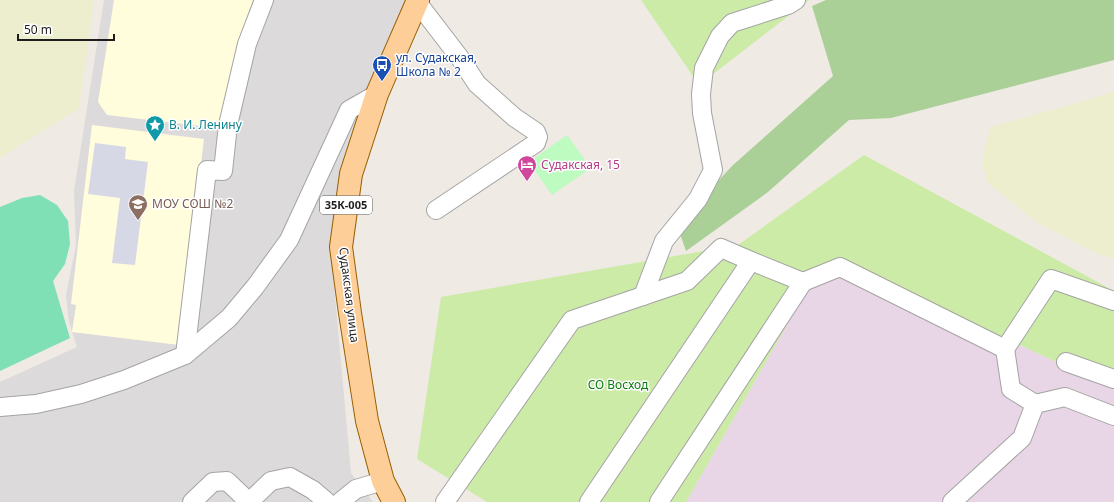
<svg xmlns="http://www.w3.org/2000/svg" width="1114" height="502" viewBox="0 0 1114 502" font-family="'Noto Sans',sans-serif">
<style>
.residential{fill:#dcdada}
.industrial{fill:#e8d5e5}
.education{fill:#fffddc}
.farmland{fill:#edeece}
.grass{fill:#cceba7}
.forest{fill:#aacf97}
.park{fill:#befbc0}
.pitch{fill:#7fe0b6}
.plaza{fill:#d7d8e5}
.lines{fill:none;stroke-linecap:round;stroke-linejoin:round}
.minor-casing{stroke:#a4a4a4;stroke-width:20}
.major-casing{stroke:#975e00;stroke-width:24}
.minor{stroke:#fff;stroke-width:18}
.major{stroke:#fece99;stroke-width:22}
.labels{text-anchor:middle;stroke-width:3;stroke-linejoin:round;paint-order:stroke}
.shield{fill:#fff;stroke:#616161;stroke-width:1}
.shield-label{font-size:11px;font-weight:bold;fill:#1d1d1d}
.transit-label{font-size:12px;fill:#164399;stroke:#fff;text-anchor:start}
.culture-label{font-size:12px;fill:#0d838f;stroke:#fff;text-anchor:start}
.hotel-label{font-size:12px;fill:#b23c85;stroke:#fff;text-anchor:start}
.education-label{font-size:12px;fill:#785e54;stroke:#fff;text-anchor:start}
.street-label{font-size:12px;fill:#1d1d1d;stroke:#fff}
.park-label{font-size:12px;fill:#097e0d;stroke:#fff}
</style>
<rect width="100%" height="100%" fill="#efeae3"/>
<!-- residential -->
<polygon class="residential" points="104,0 411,0 331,252 351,473 373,502 0,502 0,382 77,347 69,322 66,295 76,245 74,191"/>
<!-- industrial -->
<polygon class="industrial" points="844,274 1020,345 1114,389 1114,502 686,502 811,283"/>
<!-- education -->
<g class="education">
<polygon points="114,0 253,0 238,41 218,128 107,115 98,102"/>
<polygon points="92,125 204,139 179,345 72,332 76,305 71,304"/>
</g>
<!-- farmland -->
<g class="farmland">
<polygon points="0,0 94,0 79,108 0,158"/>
<polygon points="1114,91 1114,259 1096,253 1038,223 987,182 982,161 990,127 1091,99"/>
</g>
<!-- grass -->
<g class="grass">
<polygon points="641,0 809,0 699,85"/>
<polygon points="864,155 1114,291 1114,389 1020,345 996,354 844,274 811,283 686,502 487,502 417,459 441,297 738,245"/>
</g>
<!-- forest -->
<polygon class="forest" points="826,0 1114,0 1114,60 891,118 849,120 768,192 686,251 677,225 732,166 833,76 812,6"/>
<!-- park -->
<polygon class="park" points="567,135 591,168 552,195 529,162"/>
<!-- pitch -->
<polygon class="pitch" points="40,195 57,205 68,221 70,244 65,264 53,281 70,338 0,371 0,207 22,198"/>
<!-- plaza -->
<polygon class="plaza" points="95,143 126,147 125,159 148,162 135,265 112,263 120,198 88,194"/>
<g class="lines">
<defs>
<g id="minor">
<polyline points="417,2 460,58 477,84 514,117 536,132 538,137 536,143 436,210"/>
<polyline points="643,296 664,241 698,199 713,170 702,113 701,94 704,68 720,36 732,23 788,5 796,0"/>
<polyline points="185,355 207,170 223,171 228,125 247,44 264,0"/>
<polyline points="1066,362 1114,379"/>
<polyline points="1035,404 1065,397 1114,416"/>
<polyline points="0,407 36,404 81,394 124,380 185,355 229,318 255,287 289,240 349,110 377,94"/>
<polyline points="192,502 213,482 227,481 249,502 271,481 290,477 313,490 327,502"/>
<polyline points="340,502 356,489 383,481"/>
<polyline points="445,502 572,320 687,281 721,248 751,261 803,282"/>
<polyline points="589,502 751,261"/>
<polyline points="659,502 803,282 840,267 1005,349 1051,279 1114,301"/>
<polyline points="952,502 1022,438 1035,404 1011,389 1005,349"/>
</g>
<polyline id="major" points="394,502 383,481 367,421 350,313 341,247 351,174 377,94 418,0"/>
</defs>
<!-- minor casing -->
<use href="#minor" class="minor-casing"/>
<!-- major casing -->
<use href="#major" class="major-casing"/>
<!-- minor -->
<use href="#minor" class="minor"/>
<!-- major -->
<use href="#major" class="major"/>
</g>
<!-- icons -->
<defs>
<symbol id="bus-pin" viewBox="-11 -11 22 30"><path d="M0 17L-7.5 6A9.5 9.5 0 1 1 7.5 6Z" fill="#1a4fb4" stroke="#fff"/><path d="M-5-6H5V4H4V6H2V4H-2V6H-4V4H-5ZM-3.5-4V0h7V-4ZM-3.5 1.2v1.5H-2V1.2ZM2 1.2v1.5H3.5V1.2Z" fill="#fff"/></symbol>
<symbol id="sight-pin" viewBox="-11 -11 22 30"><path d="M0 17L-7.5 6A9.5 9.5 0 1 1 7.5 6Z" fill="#0f9aa8" stroke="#fff"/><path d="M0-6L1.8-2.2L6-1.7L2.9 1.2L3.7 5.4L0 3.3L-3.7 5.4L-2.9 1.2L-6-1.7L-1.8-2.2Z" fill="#fff"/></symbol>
<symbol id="hotel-pin" viewBox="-11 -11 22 30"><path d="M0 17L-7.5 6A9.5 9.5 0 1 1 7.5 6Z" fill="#d1479c" stroke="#fff"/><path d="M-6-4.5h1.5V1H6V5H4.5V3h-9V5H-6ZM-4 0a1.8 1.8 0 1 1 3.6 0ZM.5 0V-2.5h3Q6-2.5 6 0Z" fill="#fff"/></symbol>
<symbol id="school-pin" viewBox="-11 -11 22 30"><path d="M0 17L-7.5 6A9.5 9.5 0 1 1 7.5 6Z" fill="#8d6e63" stroke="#fff"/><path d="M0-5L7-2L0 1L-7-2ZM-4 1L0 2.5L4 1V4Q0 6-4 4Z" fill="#fff"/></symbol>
</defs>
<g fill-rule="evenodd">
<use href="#bus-pin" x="371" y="54" width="22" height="30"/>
<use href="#sight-pin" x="144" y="114" width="22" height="30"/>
<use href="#hotel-pin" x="516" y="154" width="22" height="30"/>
<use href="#school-pin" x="127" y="193" width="22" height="30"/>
</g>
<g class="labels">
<!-- shield labels -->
<rect class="shield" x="320" y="196" width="52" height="18" rx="3"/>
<g class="shield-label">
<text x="346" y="209">35К-005</text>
</g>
<!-- transit labels -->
<g class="transit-label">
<text x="396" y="62">ул. Судакская,<tspan x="396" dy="14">Школа № 2</tspan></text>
</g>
<!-- culture labels -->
<g class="culture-label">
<text x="169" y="129">В. И. Ленину</text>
</g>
<!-- hotel labels -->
<g class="hotel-label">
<text x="541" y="169">Судакская, 15</text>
</g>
<!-- education labels -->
<g class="education-label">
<text x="152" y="208">МОУ СОШ №2</text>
</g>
<!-- street labels -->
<g class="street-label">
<text transform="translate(349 295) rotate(83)" y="4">Судакская улица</text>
</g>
<!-- park labels -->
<g class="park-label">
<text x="618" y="389">СО Восход</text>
</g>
</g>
<!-- scale -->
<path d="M18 34v6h96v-6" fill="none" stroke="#1d1d1d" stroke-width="2"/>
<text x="24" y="34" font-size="12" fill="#1d1d1d" stroke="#ffffff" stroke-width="3" paint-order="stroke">50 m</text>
</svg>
